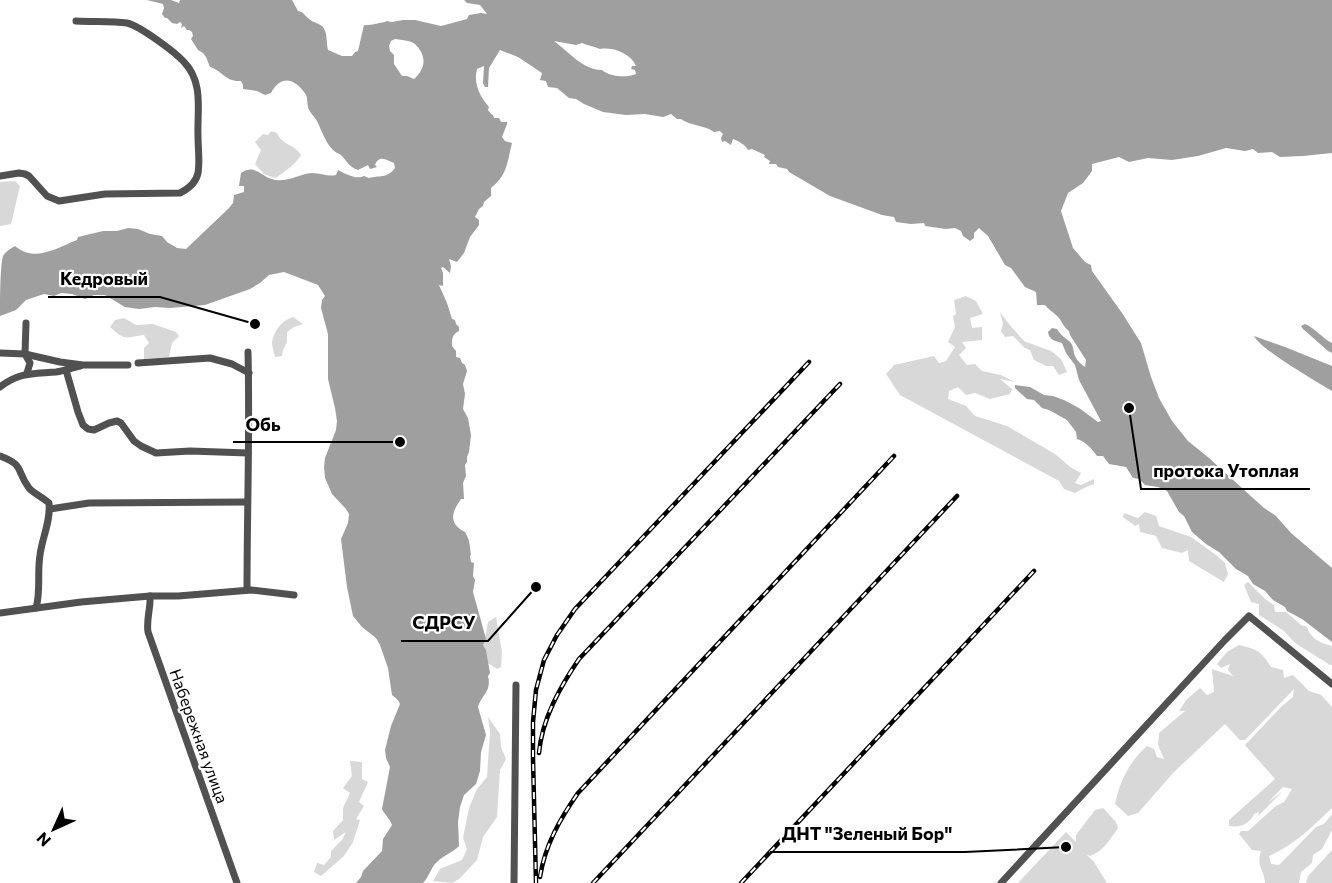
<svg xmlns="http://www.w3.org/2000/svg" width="1332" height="883" viewBox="0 0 1332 883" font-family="Commissioner,sans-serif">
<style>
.green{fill:#d8d8d8}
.water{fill:#9f9f9f;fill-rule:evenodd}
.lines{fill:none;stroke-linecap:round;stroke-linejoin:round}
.street{stroke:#515151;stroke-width:7}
.rail-casing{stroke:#000;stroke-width:4.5}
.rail{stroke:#fff;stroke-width:2;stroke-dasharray:7;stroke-linecap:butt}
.labels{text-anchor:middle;stroke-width:4.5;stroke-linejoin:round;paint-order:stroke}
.street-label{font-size:16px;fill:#000;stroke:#fff}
.leader{fill:none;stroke:#000;stroke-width:2}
.callout-dot{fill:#000;stroke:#fff;stroke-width:2}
.callout-label{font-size:18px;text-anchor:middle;font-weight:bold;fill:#000;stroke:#fff;stroke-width:4.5;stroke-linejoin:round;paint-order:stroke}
</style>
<rect width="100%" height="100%" fill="#fff"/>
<!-- green -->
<g class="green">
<path d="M 271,131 L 277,133 C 282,145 294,144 301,155 C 297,163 283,173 275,178 L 264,174 L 255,164 L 261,150 L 255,142 L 263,134 L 268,135 Z"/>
<polygon points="15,181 20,186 11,224 0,226 0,182"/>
<polygon points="966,296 976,301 983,314 970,318 972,328 982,327 982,340 962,342 966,348 959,355 967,365 975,364 982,371 1001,375 1015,382 1000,379 1012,389 1010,394 990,399 975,393 966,395 958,387 949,391 948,399 966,406 975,416 1007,426 1055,454 1070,467 1081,473 1075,483 1081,485 1094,479 1094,484 1086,487 1075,493 1064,489 1059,481 900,395 886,374 894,365 934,356 939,363 946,361 955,347 948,342 955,327 953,316 956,314 954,300"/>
<polygon points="1000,312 1009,324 1024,341 1051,351 1061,359 1067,372 1059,375 1053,366 1046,366 1034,360 1030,350 1025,348 1013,336 1005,337 1001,331 1003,323"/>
<path d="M 293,317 L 303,324 L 294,327 L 287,332 L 287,342 L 283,350 L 282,356 L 275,357 C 274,352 272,347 272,342 C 274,331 282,320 293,317 Z"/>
<path d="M 124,318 L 136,325 L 153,324 L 176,332 L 179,336 L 172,343 L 169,357 L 144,359 L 144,348 L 149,343 L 144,335 C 126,337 126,342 110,327 L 115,320 Z"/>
<polygon points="1145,512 1156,516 1159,526 1191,537 1216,555 1225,563 1228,574 1224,582 1189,561 1188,550 1182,553 1162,548 1156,536 1140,532 1139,524 1135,526 1123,517 1124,513 1138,518"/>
<path d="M 1248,582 L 1265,599 L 1274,605 L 1275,612 L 1286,612 L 1301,625 L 1307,627 C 1311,639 1320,643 1332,646 L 1332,665 L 1330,665 L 1295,643 L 1284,631 L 1259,615 L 1259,604 L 1251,602 L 1244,585 Z"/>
<path d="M 496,617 L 502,652 L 501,667 L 497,669 L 488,663 L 486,650 L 483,645 C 486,638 486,630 488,622 Z"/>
<path d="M 1239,645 C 1257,649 1261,651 1271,667 L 1283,670 L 1284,678 L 1293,675 L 1309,691 L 1321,695 L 1332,707 L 1332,808 C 1313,826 1293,846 1269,856 L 1271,864 L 1279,865 L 1316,827 L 1324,824 L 1332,814 L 1332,830 L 1322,849 L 1313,855 L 1312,863 L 1301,872 L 1299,883 L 1265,883 C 1264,868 1256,868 1261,851 L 1252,850 L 1239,834 L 1241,831 L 1248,831 L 1276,806 L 1284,802 L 1292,789 L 1283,787 L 1268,802 L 1282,792 L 1258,816 L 1259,812 L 1254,814 C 1249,824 1241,828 1229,826 L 1229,820 L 1275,779 L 1245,745 L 1282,706 L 1293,697 L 1294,689 L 1245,740 L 1240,740 L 1225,724 L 1174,772 L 1138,813 L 1128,816 L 1115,804 C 1120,781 1129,762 1147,746 L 1154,749 L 1157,757 L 1164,759 L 1158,745 L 1159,733 L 1185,711 L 1179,711 L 1187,699 L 1200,688 L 1207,695 L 1214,692 L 1212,669 L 1233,676 L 1228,670 L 1230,664 L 1221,668 L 1217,664 L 1227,652 Z"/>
<polygon points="488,717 500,734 501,747 506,759 500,770 497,817 483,837 477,860 459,879 452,883 433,881 440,869 462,860 467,849 463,838 469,808 477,789 487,777 490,732"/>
<polygon points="350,761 362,762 362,779 368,782 359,802 364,806 356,819 360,820 353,842 344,856 321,876 314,872 317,863 324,865 331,857 331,851 342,840 346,832 334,840 333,831 343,820 343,808 350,793 343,788 352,776"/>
<path d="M 1103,808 L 1116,822 L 1118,828 C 1110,839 1104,851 1090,856 L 1086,854 L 1094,862 L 1107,883 L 1018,883 L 1066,832 L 1076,842 L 1076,835 L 1095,810 Z"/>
<polygon points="1332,850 1332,883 1306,883 1308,876"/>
</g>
<!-- water -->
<g class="water">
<path d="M 147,0 L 171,0 L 179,3 L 180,0 L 292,0 L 298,11 C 304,12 304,15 309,19 C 312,22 318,23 322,26 C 328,32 326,42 328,50 L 342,56 L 352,56 L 355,52 L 358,51 L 364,25 C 368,26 378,23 385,22 L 386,21 L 392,22 L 403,20 L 415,20 L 441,26 L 467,19 L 469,15 L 481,13 L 487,14 L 480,5 L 467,3 L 464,0 L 1332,0 L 1332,153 L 1303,156 L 1280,157 L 1272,152 L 1258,153 L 1253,149 L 1245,151 L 1226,148 L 1198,156 L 1172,160 L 1148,158 L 1129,162 L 1119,157 L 1092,164 L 1092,171 L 1083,183 L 1068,193 L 1061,211 L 1073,248 L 1085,262 L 1091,265 L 1092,271 L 1122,313 L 1141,343 L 1151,377 L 1159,398 L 1172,421 L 1188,441 L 1209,458 L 1264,508 L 1276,516 L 1291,533 L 1332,568 L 1332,642 L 1302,619 L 1287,611 L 1285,607 L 1273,600 L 1265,591 L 1253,584 L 1248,576 L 1236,569 L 1219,552 L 1206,544 L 1192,532 L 1184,516 L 1179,512 L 1167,491 L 1158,487 L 1145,485 L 1139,479 L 1133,478 L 1126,467 L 1109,464 L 1103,456 L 1097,456 C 1092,449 1085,441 1077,439 L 1076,432 L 1067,420 L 1049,410 L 1042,408 L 1034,400 L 1027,399 L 1015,388 L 1015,385 L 1030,387 L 1044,395 L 1053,396 L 1064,400 L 1079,408 L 1098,422 L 1101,421 L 1079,380 L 1075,365 L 1066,353 L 1062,343 C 1055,341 1049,340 1048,332 L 1052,328 L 1057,329 C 1062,337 1065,337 1070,342 C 1074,346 1073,352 1075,356 C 1077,361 1081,364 1085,367 L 1086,360 L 1070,335 L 1069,331 C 1063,327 1062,320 1056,315 C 1052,311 1049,310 1045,305 L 1037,305 L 1036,292 L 1025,287 L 1011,268 L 1005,265 L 988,236 L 979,228 L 974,233 L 974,238 L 970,241 L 963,236 L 961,231 L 955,228 L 946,229 L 925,226 L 924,223 L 911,224 L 896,222 L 894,217 L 882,215 L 830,196 L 789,172 L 787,169 L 778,167 L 776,164 L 769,164 L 770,161 L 764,157 L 765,155 L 752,149 L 748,150 C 746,145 738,141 733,139 L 731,145 L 725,141 L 722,142 L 721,138 L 723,134 L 720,131 L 714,132 C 705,125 690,126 681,119 L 677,119 L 671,114 L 663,117 L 645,114 L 626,115 L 603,112 L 584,104 L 576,99 L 569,98 L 557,88 L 548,87 L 546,81 L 540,80 L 542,73 L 518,57 L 500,50 L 489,68 L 488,87 L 485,87 L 483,83 L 484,66 L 477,69 C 473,83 480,97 489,107 L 488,110 L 491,114 L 493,115 L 494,118 L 499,118 L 501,122 L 507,122 L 507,124 L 502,137 L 505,141 L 512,143 C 507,162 508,174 491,188 L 491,196 L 484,202 L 483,206 L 479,209 L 475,217 L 479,220 L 479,225 L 470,237 L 464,253 L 457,262 L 449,259 L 451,266 L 450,273 L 443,267 L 441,268 L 443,273 L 443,286 L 439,285 L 447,303 L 452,319 L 455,320 L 456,324 L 459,327 L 459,331 C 452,334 452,339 452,346 L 456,351 L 456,357 L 460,358 L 462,363 L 465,365 L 467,371 L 463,384 L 465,394 L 463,409 L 468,418 L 471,435 L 469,452 L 467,457 L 467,462 L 465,465 L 466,476 L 463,483 L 464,499 L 461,499 C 454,509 448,520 460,529 C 465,533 464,529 467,536 C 470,541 470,549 471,555 L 470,556 L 471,562 L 474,563 L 473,576 L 475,580 L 473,592 L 486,639 L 483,645 L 486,650 L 490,673 L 488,676 C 492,692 481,695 478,707 L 486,735 L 481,752 L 480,771 L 476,784 L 464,795 L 460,807 L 458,822 L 459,846 C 452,853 444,855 437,862 C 431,867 429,877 423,883 L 356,883 L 361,877 L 363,871 L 382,851 L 383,839 L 392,825 C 390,819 385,815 382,809 L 390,767 L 386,758 L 385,750 L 391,726 L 400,704 L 398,700 L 392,695 L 388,668 L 380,645 L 376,638 L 362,627 L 353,616 L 347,587 L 341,539 L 348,523 L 349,514 L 346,509 L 332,494 L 325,478 L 324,467 L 325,458 L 336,430 L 337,421 L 335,408 L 328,379 L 328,334 L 321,308 L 322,300 L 325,296 L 318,285 L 284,272 L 269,275 L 260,283 L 250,289 L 205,305 L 170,308 L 155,307 L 139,309 L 125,307 L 105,295 L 94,295 L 85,299 L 72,294 L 61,293 L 54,296 L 44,294 L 26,300 L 16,310 L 0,316 C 0,301 0,267 3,256 C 6,251 10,249 15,246 C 35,263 56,248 77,240 L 78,237 L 103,231 L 117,231 L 128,228 L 138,229 L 150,234 L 162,236 L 167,242 L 177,248 L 186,249 L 229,208 L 233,203 L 234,195 L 244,192 L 244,186 L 239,186 L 241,173 C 255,163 260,177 275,180 C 289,182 299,174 312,173 C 321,173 328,177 336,175 L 338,170 C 346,174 356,180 364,176 L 369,178 C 379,175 387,179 395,168 L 394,163 C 387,160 379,154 375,165 L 377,167 L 370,169 L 368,165 L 358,170 C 349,167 347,161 341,155 C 338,153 336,153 333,150 C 325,142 322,131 317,121 C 315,117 311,114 309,110 C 306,103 309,97 304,92 C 293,77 280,76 271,93 L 265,95 L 257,91 L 243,89 L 243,85 L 241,81 C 225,82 223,71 210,67 L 206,57 L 203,53 L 198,50 L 191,39 L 193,36 L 192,32 L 189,30 L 187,30 L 184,26 L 181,28 L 182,24 L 180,22 L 177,24 L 172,23 L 167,18 L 165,18 L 162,14 L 164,8 L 163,4 ZM 395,39 C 401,40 410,40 415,44 C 427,56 426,68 414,79 L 407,76 L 402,76 L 394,64 L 394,55 L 390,51 L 389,46 L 391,41 ZM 554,41 L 576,45 L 582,43 C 588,46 594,46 600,49 C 613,47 630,53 636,66 L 632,66 L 631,69 L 635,70 L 636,74 C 627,78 610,77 602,70 C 583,70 569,52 554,41 Z"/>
<path d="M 1305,324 C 1315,328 1322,338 1332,343 L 1332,353 L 1328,351 L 1303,329 L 1301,326 Z"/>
<path d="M 1254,336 L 1285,347 L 1332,366 L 1332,391 C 1316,381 1261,350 1254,336 Z"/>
</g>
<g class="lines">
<!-- street -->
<g class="street">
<path d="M 0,176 L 19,173 L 25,174 L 29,176 L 47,196 L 59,201 L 105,194 L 180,193 C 188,189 196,183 198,173 C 200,162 198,148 198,136 C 197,110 204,83 184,62 C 175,52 140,26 127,23 C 113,21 92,22 76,21"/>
<polyline points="26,323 25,354 30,363 27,373"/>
<polyline points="0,353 25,354 60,362 83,365 128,365"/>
<polyline points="138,363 210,358 232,364 249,373"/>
<polyline points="66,370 78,412 83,425 88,429 94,430 109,423 117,421 121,423 134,441 141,446 156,453 190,451 248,453"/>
<path d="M 0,387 C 19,372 33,374 56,372 C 64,371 72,368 80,366"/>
<path d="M 0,456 C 25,465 16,471 29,488 C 34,494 43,497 49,503 C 51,521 42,538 40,555 C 37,573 41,591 36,608"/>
<polyline points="50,509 89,503 247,502"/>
<path d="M 247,590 C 247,511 250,431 248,352"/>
<path d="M 150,596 C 151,608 146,619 148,632 L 237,883"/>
<polyline points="0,613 81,602 150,596 178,596 251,590 294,595"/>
<polyline points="514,883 516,685"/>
<polyline points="1001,883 1225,640 1249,616 1332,684"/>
</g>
<defs>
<g id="rail">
<path d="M 539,753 C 542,719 560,687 579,659 L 840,384"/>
<path d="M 540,877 C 545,845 560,819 578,793 L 894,456"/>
<polyline points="536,883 533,758 533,722 536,690 544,660 557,635 575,609 809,362"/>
<polyline points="593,883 957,496"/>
<polyline points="741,883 1034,571"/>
</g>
</defs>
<!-- rail casing -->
<use href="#rail" class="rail-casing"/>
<!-- rail -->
<use href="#rail" class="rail"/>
</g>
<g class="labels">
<!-- street labels -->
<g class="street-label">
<text transform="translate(199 736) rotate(70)" y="6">Набережная улица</text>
</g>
</g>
<!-- callouts -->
<path class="leader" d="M255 324L160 297H48M400 442L293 442H233M1129 408L1141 489H1310M536 587L488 641H401M1066 847L965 852H770"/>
<g class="callout-dot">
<circle cx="255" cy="324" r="6"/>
<circle cx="400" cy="442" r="6"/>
<circle cx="1129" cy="408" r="6"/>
<circle cx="536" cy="587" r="6"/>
<circle cx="1066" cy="847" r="6"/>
</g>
<g class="callout-label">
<text x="104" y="285">Кедровый</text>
<text x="263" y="431">Обь</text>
<text x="1226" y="477">протока Утоплая</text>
<text x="444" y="629">СДРСУ</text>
<text x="867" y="840">ДНТ "Зеленый Бор"</text>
</g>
<!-- north arrow -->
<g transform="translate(54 829) rotate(225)" stroke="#ffffff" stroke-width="4.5" paint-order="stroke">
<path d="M0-4.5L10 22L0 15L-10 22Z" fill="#000000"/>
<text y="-9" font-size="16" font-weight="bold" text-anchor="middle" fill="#000000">N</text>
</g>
</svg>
